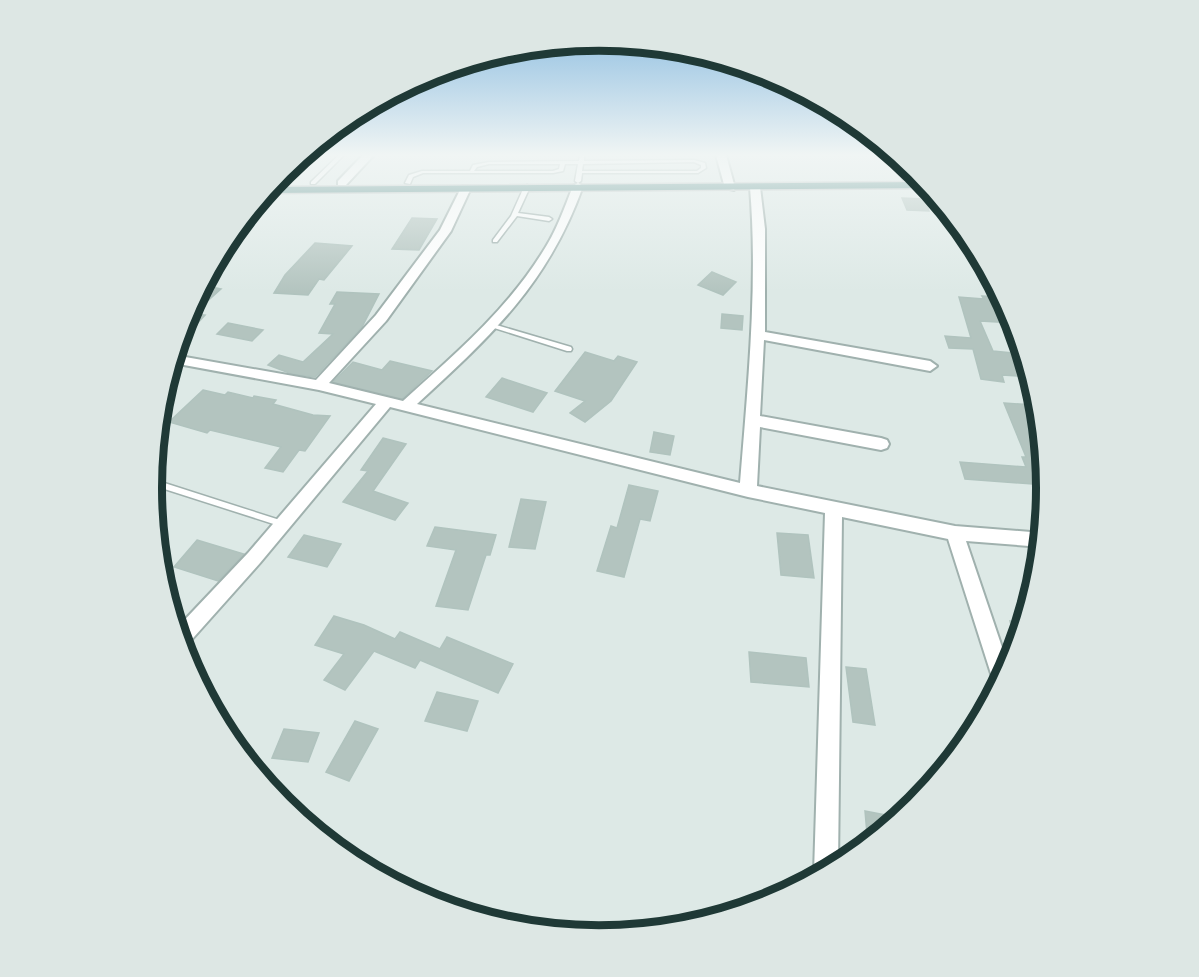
<svg xmlns="http://www.w3.org/2000/svg" width="1199" height="977" viewBox="0 0 1199 977" font-family="Signika,sans-serif">
<style>
.building{fill:#b3c4bf;stroke:#b0c3be;stroke-width:1.5}
.lines{fill:none;stroke-linecap:round;stroke-linejoin:round}
.service-casing{stroke:#a0b1ae;stroke-width:3}
.minor-casing{stroke:#a0b1ae;stroke-width:4}
.trunk-casing{stroke:#bcc4c3;stroke-width:3}
.service{fill:#fff;fill-rule:evenodd}
.minor{fill:#fff;fill-rule:evenodd}
.trunk{fill:#46827e;fill-rule:evenodd}
.rim{fill:none;stroke:#1f3936;stroke-width:8}
</style>
<rect width="100%" height="100%" fill="#dde9e6"/>
<!-- building -->
<g class="building">
<polygon points="902,198 925,199 929,211 907,210"/>
<polygon points="412,218 437,219 419,250 392,249"/>
<polygon points="315,243 352,246 324,280 319,279 308,295 274,293 285,275"/>
<polygon points="712,272 736,282 723,295 698,285"/>
<polygon points="202,285 221,289 193,314 205,315 194,327 183,326"/>
<polygon points="337,292 379,294 362,327 315,377 292,374 268,365 279,355 303,362 333,334 319,333 335,304 330,304"/>
<polygon points="982,296 1001,297 1013,323 980,321 993,351 1022,354 1031,377 1002,375 1004,382 981,379 973,349 949,348 945,336 971,338 959,297 984,299"/>
<polygon points="722,314 743,316 742,330 721,328"/>
<polygon points="228,323 263,330 252,341 217,334"/>
<polygon points="585,352 614,361 618,356 637,362 611,401 585,422 570,413 585,401 555,391"/>
<polygon points="390,361 432,371 402,399 333,382 353,362 382,370"/>
<polygon points="502,378 547,393 533,412 486,397"/>
<polygon points="203,390 225,395 228,392 253,398 254,396 276,400 273,404 313,415 330,416 305,451 299,450 283,472 265,468 281,447 210,430 207,433 169,422"/>
<polygon points="1004,403 1034,405 1041,421 1047,489 1045,512 1033,484 965,479 960,462 1026,467 1022,457 1026,457"/>
<polygon points="654,432 674,436 670,455 650,452"/>
<polygon points="383,438 406,444 373,491 408,503 395,520 343,502 368,471 361,470"/>
<polygon points="629,485 658,491 650,521 640,519 624,577 597,571 611,526 617,528"/>
<polygon points="521,499 546,502 535,549 509,547"/>
<polygon points="435,527 496,535 490,555 486,555 468,610 436,606 456,550 427,546"/>
<polygon points="777,533 808,535 814,578 781,575"/>
<polygon points="304,535 341,544 327,567 288,557"/>
<polygon points="197,540 244,554 218,581 174,567"/>
<polygon points="334,616 364,625 395,639 400,632 440,649 447,637 513,664 498,693 420,660 415,668 374,651 345,690 324,680 344,654 315,645"/>
<polygon points="1010,621 1025,623 1017,648"/>
<polygon points="749,652 806,658 809,687 751,682"/>
<polygon points="846,667 866,669 875,725 853,722"/>
<polygon points="437,692 478,701 467,731 425,721"/>
<polygon points="355,721 378,729 349,781 326,772"/>
<polygon points="284,729 319,733 308,762 272,758"/>
<polygon points="865,811 901,818 868,845"/>
</g>
<g class="lines">
<defs>
<g id="service">
<polygon points="339,155 344,155 315,184 311,184 311,182"/>
<path d="M 580,155 L 584,155 L 584,161 L 694,160 L 705,163 L 706,168 L 698,173 L 582,173 L 581,181 L 578,183 L 575,181 L 578,164 L 565,164 L 563,171 L 553,173 L 423,173 L 413,177 L 410,184 L 405,183 L 409,175 L 422,171 L 470,171 L 473,165 L 489,162 L 579,161 ZM 694,162 L 701,165 L 701,168 L 697,171 L 582,171 L 583,164 ZM 489,164 L 560,164 L 559,169 L 553,171 L 474,171 L 477,167 Z"/>
<polygon points="527,185 530,187 518,213 549,217 552,219 549,221 517,216 497,242 493,242 493,240 511,216 524,187"/>
<polygon points="493,324 571,347 572,349 571,351 567,351 491,327 491,325"/>
<polygon points="152,479 286,522 287,524 286,526 283,527 152,485"/>
</g>
<g id="minor">
<polygon points="363,155 374,155 346,185 338,185 338,181"/>
<polygon points="716,155 726,155 735,188 734,190 725,188"/>
<path d="M 891,155 C 904,156 909,170 914,180 L 913,182 L 905,182 Z"/>
<path d="M 578,183 L 583,186 C 548,284 492,335 417,404 L 740,483 C 748,384 758,285 750,187 L 755,184 L 760,187 L 765,229 L 765,332 L 930,361 L 937,366 L 930,371 L 764,340 L 760,416 L 881,438 L 887,440 L 889,444 L 887,448 L 881,450 L 760,427 L 757,486 L 955,526 L 1043,533 L 1042,547 L 966,541 L 1009,668 L 998,688 L 993,680 L 948,539 L 842,517 L 838,866 L 816,878 L 814,873 L 825,513 L 748,497 L 390,407 L 260,563 L 186,646 L 182,648 L 176,629 L 248,553 L 376,404 L 319,390 L 173,363 L 174,355 L 316,380 L 376,315 L 440,230 L 462,186 L 470,186 L 471,188 L 451,231 L 386,321 L 329,383 L 403,401 C 453,356 506,311 542,253 C 556,232 564,209 573,186 Z"/>
</g>
<polygon id="trunk" points="924,182 929,188 265,193 271,187"/>
</defs>
<!-- service casing -->
<use href="#service" class="service-casing"/>
<!-- minor casing -->
<use href="#minor" class="minor-casing"/>
<!-- trunk casing -->
<use href="#trunk" class="trunk-casing"/>
<!-- service -->
<use href="#service" class="service"/>
<!-- minor -->
<use href="#minor" class="minor"/>
<!-- trunk -->
<use href="#trunk" class="trunk"/>
</g>
<!-- sky -->
<linearGradient id="sky" x2="0" y2="1"><stop stop-color="#80b6de"/><stop offset="0.53" stop-color="#f0f5f4"/><stop offset="1" stop-color="#f0f5f4" stop-opacity="0"/></linearGradient>
<rect width="1199" height="292" fill="url(#sky)"/>
<!-- crop -->
<path d="M0 0H1199V977H0ZM162 488a437 437 0 1 1 874 0a437 437 0 1 1-874 0Z" fill="#dde7e4" fill-rule="evenodd"/>
<path class="rim" d="M162 488a437 437 0 1 1 874 0a437 437 0 1 1-874 0Z"/>
</svg>
